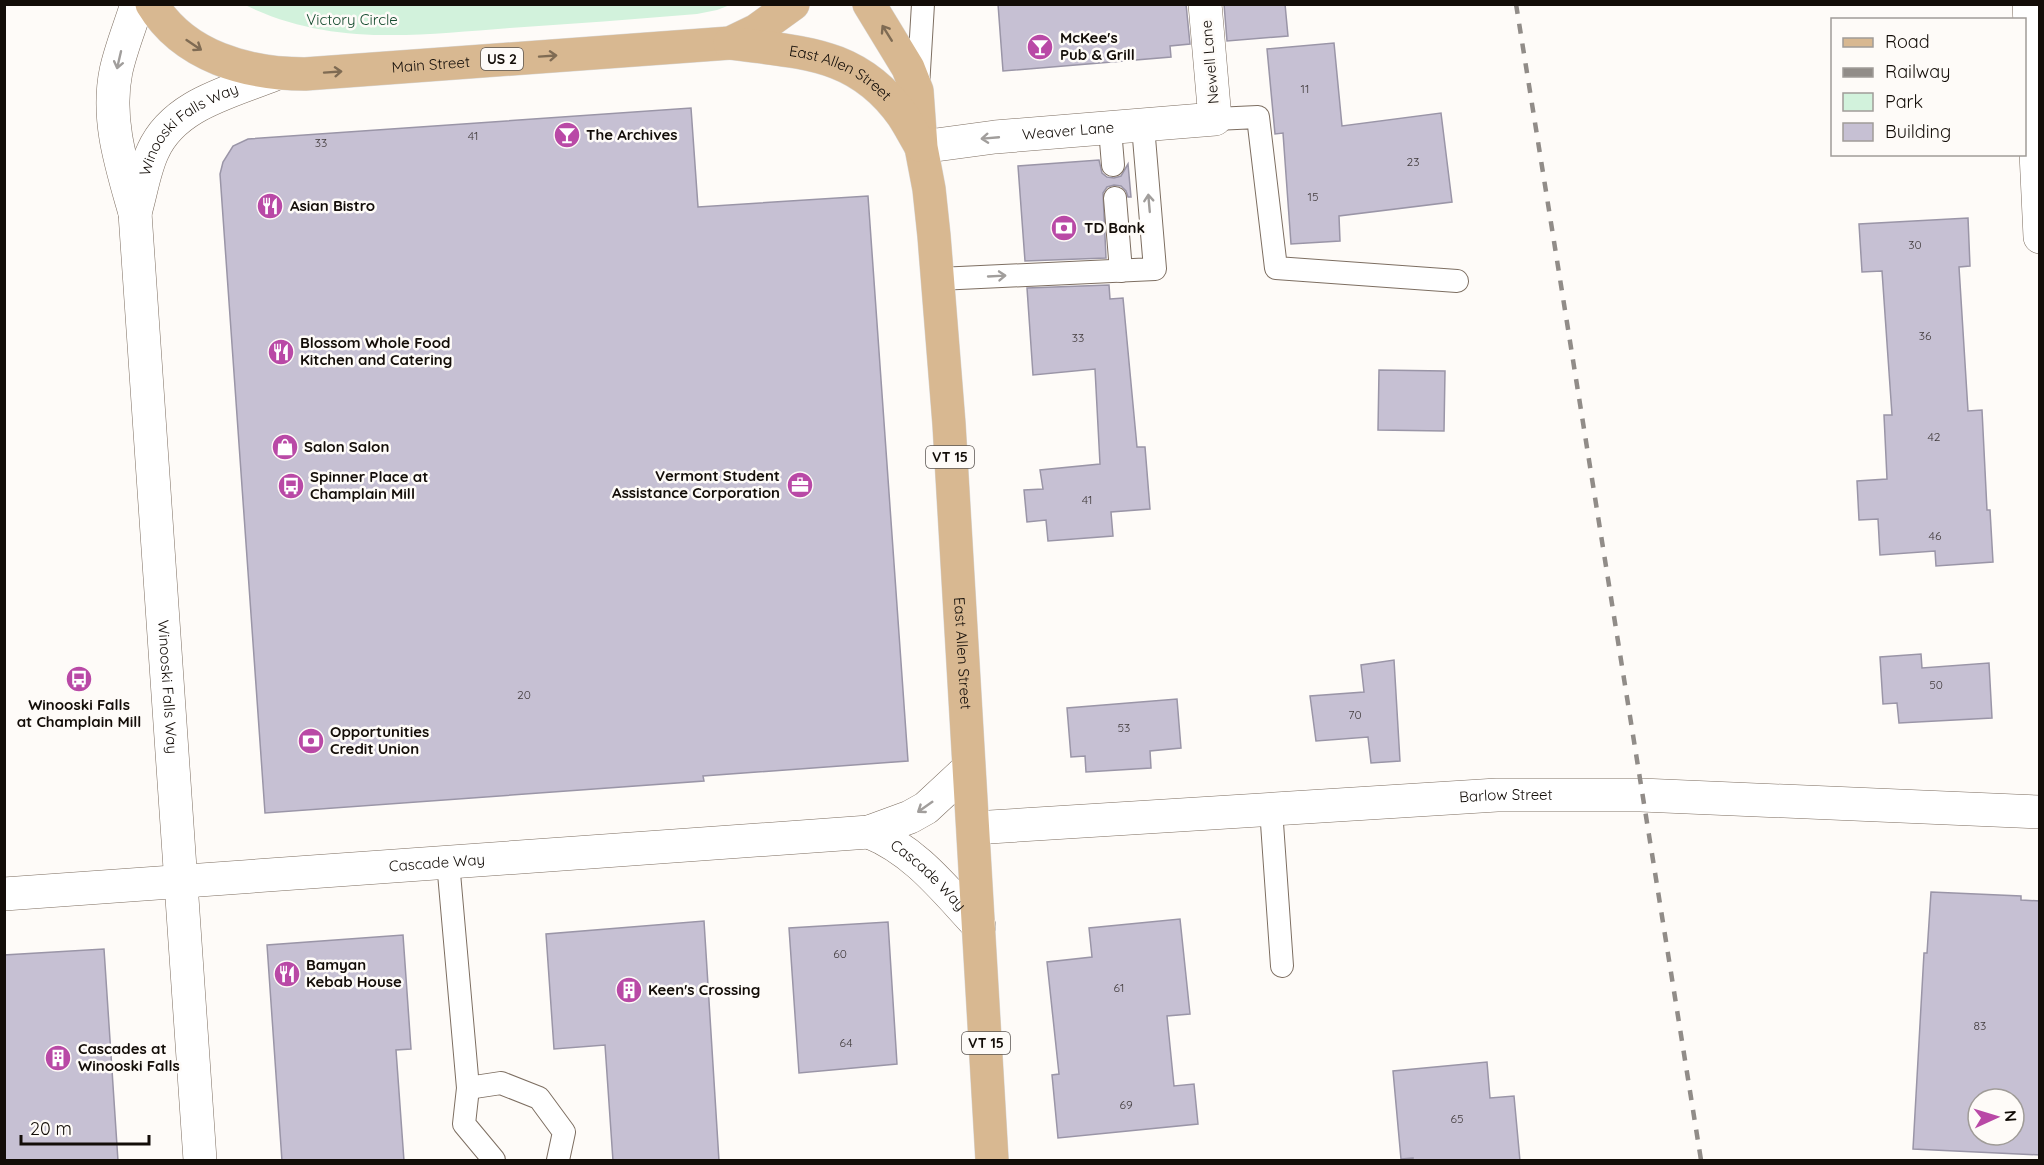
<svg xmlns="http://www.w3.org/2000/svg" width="2044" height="1165" viewBox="0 0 2044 1165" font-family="Quicksand,sans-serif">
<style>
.green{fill:#d2f2dc}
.building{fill:#c6c0d3;stroke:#9a95a7;stroke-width:1.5;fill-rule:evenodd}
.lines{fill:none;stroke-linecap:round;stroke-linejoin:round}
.lane-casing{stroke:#7d6e61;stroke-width:24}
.street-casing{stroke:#7d6e61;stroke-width:34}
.primary-casing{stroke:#d9d8d7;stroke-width:34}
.lane{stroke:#fff;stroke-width:22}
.street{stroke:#fff;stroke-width:33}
.primary{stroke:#d8b891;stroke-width:33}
.rail{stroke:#918c88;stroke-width:4.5;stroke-dasharray:10 10;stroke-linecap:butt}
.oneway{stroke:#7f6b53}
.oneway2{stroke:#a19e9c}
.labels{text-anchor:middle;stroke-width:5;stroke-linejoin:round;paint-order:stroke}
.number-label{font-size:12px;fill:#403a3b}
.shield{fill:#fefbf8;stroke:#5a5450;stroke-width:1.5}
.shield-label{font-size:14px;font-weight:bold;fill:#130d08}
.park-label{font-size:15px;fill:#154c2f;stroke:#fefbf8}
.poi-label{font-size:15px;font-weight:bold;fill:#130d08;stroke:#fefbf8;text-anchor:start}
.street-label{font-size:15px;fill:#130d08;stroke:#fefbf8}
</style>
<rect width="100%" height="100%" fill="#fefbf8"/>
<!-- green -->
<path class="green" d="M 245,5 L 730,5 L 717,10 L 697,14 C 635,19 572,24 510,28 C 417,35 332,47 245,5 Z"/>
<!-- building -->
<g class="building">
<polygon points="998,4 1186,4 1190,44 1170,46 1171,57 1003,71"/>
<polygon points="1224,4 1285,4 1288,36 1227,41"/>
<polygon points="1334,43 1342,126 1441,113 1452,202 1339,216 1340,241 1291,244 1283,133 1275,134 1267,49"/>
<polygon points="691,108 698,207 868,196 908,761 703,776 704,781 265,813 220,174 223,162 233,146 248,139"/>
<polygon points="1099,160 1102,173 1107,177 1114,178 1121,176 1128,164 1131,197 1128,197 1126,191 1121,186 1114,185 1107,187 1103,193 1106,258 1025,261 1018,166"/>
<polygon points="1968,218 1970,266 1959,267 1968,411 1982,410 1987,510 1990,510 1993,562 1936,566 1935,551 1880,555 1878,519 1859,520 1857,481 1887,479 1884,415 1892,415 1882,271 1862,272 1859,224"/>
<polygon points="1109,285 1110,299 1123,298 1137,447 1145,447 1150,509 1111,512 1113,536 1048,541 1046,520 1027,522 1024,490 1043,489 1040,470 1100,464 1095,369 1033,375 1027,288"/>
<polygon points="1379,370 1445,371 1444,431 1378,430"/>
<polygon points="1921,654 1922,668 1989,663 1992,718 1899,723 1897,703 1883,704 1880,657"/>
<polygon points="1394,660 1400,761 1371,763 1368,737 1316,741 1310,696 1364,692 1361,665"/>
<polygon points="1177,699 1181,748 1150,751 1151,768 1086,772 1085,756 1071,757 1067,708"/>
<path d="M 1931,892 L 2021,896 L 2021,900 L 2040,901 L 2040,1155 L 1913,1149 L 1924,953 L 1927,953 ZM 1978,1099 L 2014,1099 L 2014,1135 L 1978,1135 Z"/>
<polygon points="1180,919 1190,1014 1167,1016 1174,1086 1194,1084 1198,1124 1058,1138 1052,1075 1059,1074 1047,962 1092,957 1089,928"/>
<polygon points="704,921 719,1161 613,1161 605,1045 554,1049 546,934"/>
<polygon points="888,922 897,1064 799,1073 789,928"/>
<polygon points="403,935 411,1049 396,1050 404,1161 282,1161 267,945"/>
<polygon points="104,949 118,1161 4,1161 4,955"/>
<polygon points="1487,1062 1490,1098 1514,1096 1520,1161 1413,1161 1413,1158 1401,1159 1393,1071"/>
</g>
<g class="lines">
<defs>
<g id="lane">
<polyline points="918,87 923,4"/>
<polyline points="1215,119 1258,117 1276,268 1457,281"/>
<polyline points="1110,129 1113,165"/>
<polyline points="1115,198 1121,271"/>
<polyline points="938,279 1155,269 1143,126"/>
<polyline points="1271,809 1282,966"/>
<polyline points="448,862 468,1088 464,1124 494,1160"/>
<polyline points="468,1088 501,1083 539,1098 564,1132 558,1160"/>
</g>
<g id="street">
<path id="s1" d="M 137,4 C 130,27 121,48 116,71 C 106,120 122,167 135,213 L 200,1160"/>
<polyline points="2029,4 2040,237"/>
<path id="s2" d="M 921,147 L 995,137 L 1215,119 L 1205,4"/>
<path id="s3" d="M 135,213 C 141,193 144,170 153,151 C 174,104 231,92 275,74"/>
<path id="s4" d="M 973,828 L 1497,795 L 1641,795 L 2040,812"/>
<path id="s5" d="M 869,832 C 916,851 945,890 979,926"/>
<path id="s6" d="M 4,894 L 869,832 L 910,817 L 926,808 L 968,769"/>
</g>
<g id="primary">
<path id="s7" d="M 152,4 C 184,57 248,74 305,74 L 730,43 L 757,30 L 793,4"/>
<path id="s8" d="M 869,4 L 908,68 L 917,91 L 921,147 L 929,189 L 934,236 L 949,424 L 992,1160"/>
<path id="s9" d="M 730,43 C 801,53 857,51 903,116 C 909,125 914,135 920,145"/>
</g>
</defs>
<!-- lane casing -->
<use href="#lane" class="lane-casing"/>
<!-- street casing -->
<use href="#street" class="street-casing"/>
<!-- primary casing -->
<use href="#primary" class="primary-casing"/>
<!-- lane -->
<use href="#lane" class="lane"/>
<!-- street -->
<use href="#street" class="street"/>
<!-- primary -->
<use href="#primary" class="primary"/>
<!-- rail -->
<polyline class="rail" points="1516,4 1701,1160"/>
</g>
<!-- one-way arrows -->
<defs><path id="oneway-shaft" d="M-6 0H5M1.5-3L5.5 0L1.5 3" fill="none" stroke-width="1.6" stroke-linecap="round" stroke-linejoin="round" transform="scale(1.5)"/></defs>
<g class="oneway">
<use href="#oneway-shaft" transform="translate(887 33) rotate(-122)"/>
<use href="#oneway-shaft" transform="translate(194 45) rotate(34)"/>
<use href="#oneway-shaft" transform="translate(548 56) rotate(-4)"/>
<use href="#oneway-shaft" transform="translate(333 72) rotate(-4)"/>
</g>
<g class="oneway2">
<use href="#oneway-shaft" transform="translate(119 60) rotate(103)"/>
<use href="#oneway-shaft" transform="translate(990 138) rotate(175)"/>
<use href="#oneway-shaft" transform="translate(1149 203) rotate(-95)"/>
<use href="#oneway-shaft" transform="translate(997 276) rotate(-3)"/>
<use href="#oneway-shaft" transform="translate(925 807) rotate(145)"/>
</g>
<!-- icons -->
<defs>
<symbol id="bar-disc" viewBox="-11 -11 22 22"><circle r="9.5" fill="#b949a6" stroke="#fefbf8"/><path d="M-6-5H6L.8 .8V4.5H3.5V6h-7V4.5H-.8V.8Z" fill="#fff"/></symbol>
<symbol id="restaurant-disc" viewBox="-11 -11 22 22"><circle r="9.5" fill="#b949a6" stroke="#fefbf8"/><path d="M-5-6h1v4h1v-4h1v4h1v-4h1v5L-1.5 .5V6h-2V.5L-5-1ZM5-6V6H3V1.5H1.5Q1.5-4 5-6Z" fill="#fff"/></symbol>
<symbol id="bank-disc" viewBox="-11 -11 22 22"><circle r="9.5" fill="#b949a6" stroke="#fefbf8"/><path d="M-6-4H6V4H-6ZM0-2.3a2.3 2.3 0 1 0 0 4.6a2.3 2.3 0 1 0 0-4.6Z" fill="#fff"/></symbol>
<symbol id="shop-disc" viewBox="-11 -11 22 22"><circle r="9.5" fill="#b949a6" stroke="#fefbf8"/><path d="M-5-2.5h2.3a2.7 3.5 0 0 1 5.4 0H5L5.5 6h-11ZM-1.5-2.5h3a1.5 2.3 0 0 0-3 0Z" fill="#fff"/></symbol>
<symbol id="office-disc" viewBox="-11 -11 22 22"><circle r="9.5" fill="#b949a6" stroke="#fefbf8"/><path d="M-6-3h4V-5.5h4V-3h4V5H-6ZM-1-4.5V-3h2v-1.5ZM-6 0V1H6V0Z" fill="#fff"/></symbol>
<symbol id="bus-disc" viewBox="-11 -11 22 22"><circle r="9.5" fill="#b949a6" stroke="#fefbf8"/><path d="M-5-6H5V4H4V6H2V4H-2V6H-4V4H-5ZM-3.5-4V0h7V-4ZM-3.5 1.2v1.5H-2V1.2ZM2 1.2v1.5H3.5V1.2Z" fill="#fff"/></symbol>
<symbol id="building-disc" viewBox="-11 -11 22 22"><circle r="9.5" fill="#b949a6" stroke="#fefbf8"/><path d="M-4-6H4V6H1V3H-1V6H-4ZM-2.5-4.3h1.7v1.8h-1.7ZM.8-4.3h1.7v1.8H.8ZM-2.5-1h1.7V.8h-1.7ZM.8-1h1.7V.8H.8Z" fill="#fff"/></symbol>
</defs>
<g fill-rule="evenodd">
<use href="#bar-disc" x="1025" y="32" width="30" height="30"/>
<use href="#bar-disc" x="552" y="120" width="30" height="30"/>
<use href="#restaurant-disc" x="255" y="191" width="30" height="30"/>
<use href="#bank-disc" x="1049" y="213" width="30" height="30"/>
<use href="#restaurant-disc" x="266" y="337" width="30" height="30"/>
<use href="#shop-disc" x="270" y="432" width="30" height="30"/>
<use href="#office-disc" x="785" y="470" width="30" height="30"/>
<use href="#bus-disc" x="276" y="471" width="30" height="30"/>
<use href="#bus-disc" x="64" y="664" width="30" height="30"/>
<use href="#bank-disc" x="296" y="726" width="30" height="30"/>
<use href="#restaurant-disc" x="272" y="959" width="30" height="30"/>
<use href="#building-disc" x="614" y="975" width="30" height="30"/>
<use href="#building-disc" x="43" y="1043" width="30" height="30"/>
</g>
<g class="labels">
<!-- number labels -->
<g class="number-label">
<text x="1305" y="93">11</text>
<text x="473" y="140">41</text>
<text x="321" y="147">33</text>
<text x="1413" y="166">23</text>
<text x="1313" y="201">15</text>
<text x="1915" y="249">30</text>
<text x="1925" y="340">36</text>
<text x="1078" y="342">33</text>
<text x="1934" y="441">42</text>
<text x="1087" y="504">41</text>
<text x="1935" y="540">46</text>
<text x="1936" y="689">50</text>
<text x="524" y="699">20</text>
<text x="1355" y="719">70</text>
<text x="1124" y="732">53</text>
<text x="840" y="958">60</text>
<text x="1119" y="992">61</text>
<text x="1980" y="1030">83</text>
<text x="846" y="1047">64</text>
<text x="1126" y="1109">69</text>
<text x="1457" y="1123">65</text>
</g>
<!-- shield labels -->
<g class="shield">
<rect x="481" y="48" width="42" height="22" rx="4.5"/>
<rect x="926" y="446" width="48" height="22" rx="4.5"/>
<rect x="962" y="1032" width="48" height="22" rx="4.5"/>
</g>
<g class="shield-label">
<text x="502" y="64">US 2</text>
<text x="950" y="462">VT 15</text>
<text x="986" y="1048">VT 15</text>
</g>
<!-- park labels -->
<g class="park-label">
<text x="352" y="25">Victory Circle</text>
</g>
<!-- poi labels -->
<g class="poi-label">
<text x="1060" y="43">McKee's<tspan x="1060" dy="17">Pub &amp; Grill</tspan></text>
<text x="586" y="140">The Archives</text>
<text x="290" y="211">Asian Bistro</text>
<text x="1084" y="233">TD Bank</text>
<text x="300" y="348">Blossom Whole Food<tspan x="300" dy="17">Kitchen and Catering</tspan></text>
<text x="304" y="452">Salon Salon</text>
<text x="780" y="481" text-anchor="end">Vermont Student<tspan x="780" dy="17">Assistance Corporation</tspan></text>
<text x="310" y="482">Spinner Place at<tspan x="310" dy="17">Champlain Mill</tspan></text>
<text x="79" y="710" text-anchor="middle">Winooski Falls<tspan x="79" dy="17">at Champlain Mill</tspan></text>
<text x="330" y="737">Opportunities<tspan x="330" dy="17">Credit Union</tspan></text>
<text x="306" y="970">Bamyan<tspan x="306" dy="17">Kebab House</tspan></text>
<text x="648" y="995">Keen's Crossing</text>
<text x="78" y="1054">Cascades at<tspan x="78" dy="17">Winooski Falls</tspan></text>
</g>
<!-- street labels -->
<g class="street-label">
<text transform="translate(1210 62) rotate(-95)" y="5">Newell Lane</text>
<text dy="5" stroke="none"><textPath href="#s7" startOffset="302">Main Street</textPath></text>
<text dy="5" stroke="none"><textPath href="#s9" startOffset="116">East Allen Street</textPath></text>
<text dy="5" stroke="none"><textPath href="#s2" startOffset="148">Weaver Lane</textPath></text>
<text dy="5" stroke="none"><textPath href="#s3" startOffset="106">Winooski Falls Way</textPath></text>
<text dy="5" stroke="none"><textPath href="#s8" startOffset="664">East Allen Street</textPath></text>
<text dy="5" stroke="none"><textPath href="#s1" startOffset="690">Winooski Falls Way</textPath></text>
<text dy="5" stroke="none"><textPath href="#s4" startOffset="534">Barlow Street</textPath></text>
<text dy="5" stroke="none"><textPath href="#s6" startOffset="434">Cascade Way</textPath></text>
<text dy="5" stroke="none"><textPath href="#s5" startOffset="74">Cascade Way</textPath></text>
</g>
</g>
<!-- border -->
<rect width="2044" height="1165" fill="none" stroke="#130d08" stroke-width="12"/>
<!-- legend -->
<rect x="1831" y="18" width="195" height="138" fill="#fefbf8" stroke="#a09c98" stroke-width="1.5"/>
<rect x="1843" y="38" width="30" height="9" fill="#d8b891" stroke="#a09c98" stroke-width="1.5"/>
<text x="1885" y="48" font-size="18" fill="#130d08">Road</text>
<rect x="1843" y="68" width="30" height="9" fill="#918c88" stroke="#a09c98" stroke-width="1.5"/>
<text x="1885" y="78" font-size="18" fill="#130d08">Railway</text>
<rect x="1843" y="93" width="30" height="18" fill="#d2f2dc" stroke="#a09c98" stroke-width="1.5"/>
<text x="1885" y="108" font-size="18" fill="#130d08">Park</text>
<rect x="1843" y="123" width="30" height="18" fill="#c6c0d3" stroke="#a09c98" stroke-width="1.5"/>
<text x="1885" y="138" font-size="18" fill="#130d08">Building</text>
<!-- north arrow -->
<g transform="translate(1996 1117) rotate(86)"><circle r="28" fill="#fefbf8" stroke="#a09c98" stroke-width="1.5"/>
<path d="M0-4.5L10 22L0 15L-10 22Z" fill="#b949a6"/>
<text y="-9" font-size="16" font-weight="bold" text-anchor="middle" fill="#130d08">N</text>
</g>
<!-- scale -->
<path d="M21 1135v9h128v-9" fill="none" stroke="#130d08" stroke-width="3"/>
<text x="30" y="1135" font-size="18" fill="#130d08" stroke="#fefbf8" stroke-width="4.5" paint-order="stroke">20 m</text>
</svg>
